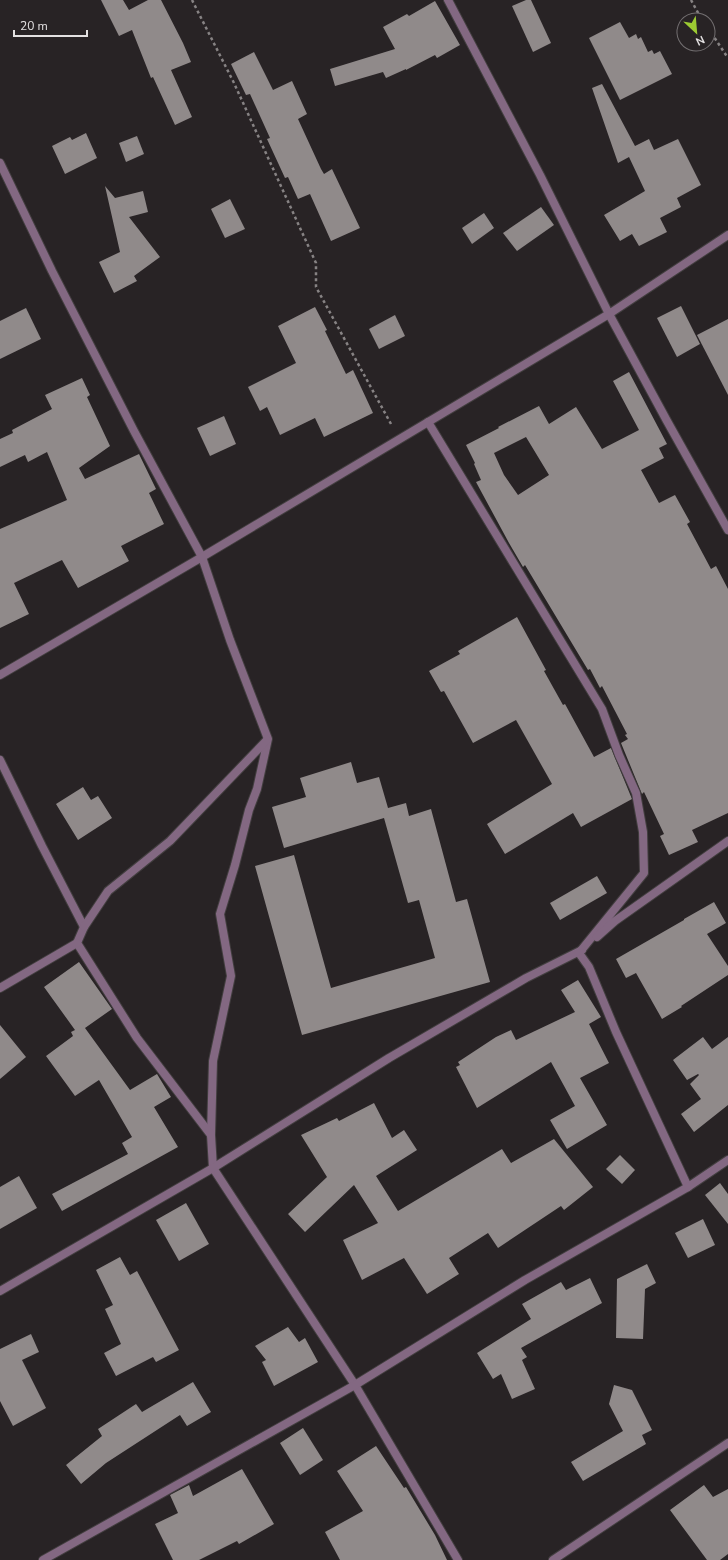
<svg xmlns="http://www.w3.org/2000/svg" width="728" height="1560" viewBox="0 0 728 1560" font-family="'Nunito Sans',sans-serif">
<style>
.building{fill:#908a8a;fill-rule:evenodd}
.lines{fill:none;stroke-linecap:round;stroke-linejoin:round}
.street-casing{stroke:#423e3f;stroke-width:10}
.path{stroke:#878384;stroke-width:2.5;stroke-dasharray:3 3;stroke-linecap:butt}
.street{stroke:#836882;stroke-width:8}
</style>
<rect width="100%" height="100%" fill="#282325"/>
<!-- building -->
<g class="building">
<polygon points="101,0 123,0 129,10 148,0 161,0 183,43 191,62 171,70 192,117 175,125 153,77 151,78 132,30 119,36"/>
<polygon points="526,0 531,0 551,43 533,52 512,6"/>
<polygon points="435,1 460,45 437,58 435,55 406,70 406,69 386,78 383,72 335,86 330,69 395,49 383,27 407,14 409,16"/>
<polygon points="620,22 629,38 636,34 638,39 641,37 648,52 652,50 654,54 660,51 672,74 620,100 589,38"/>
<polygon points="254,52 273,90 292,81 307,114 298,119 321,169 324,174 332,169 360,228 331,241 310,194 298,199 288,177 285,178 267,139 270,138 250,94 246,95 231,64"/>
<polygon points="602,84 635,146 649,139 654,150 678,139 701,185 677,198 681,207 660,218 667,232 639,246 632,234 620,241 604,215 645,191 629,157 618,163 592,88"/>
<polygon points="86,133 97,158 65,174 52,146 70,137 72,140"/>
<polygon points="137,136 144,154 126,162 119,143"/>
<polygon points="105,186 115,198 143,191 148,212 129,217 160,257 134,276 137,281 114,293 99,262 120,252"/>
<polygon points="230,199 245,229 225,238 211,209"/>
<polygon points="541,207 554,225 517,251 503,233"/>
<polygon points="484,213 494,228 472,244 462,228"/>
<polygon points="681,306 700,344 677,357 657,318"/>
<polygon points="315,307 327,330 325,331 346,374 353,370 373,413 324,437 315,418 280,435 267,407 260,411 248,387 296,363 278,326"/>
<polygon points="26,308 41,339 0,359 0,321"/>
<polygon points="395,315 405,336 379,349 369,329"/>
<polygon points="728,319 728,395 697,335"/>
<path d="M 629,372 L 667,444 L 659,448 L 664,458 L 641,470 L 659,503 L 675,495 L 690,522 L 687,524 L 711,569 L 716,566 L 728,589 L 728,813 L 692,830 L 698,842 L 669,855 L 660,836 L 664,834 L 644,792 L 642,794 L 621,743 L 628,739 L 625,735 L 627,734 L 602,686 L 600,688 L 590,669 L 588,670 L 525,565 L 523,567 L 509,543 L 476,482 L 481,480 L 474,464 L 475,463 L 466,445 L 499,428 L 498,427 L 539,406 L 549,424 L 576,407 L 602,449 L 639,430 L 613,381 ZM 526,437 L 549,475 L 518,495 L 504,475 L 494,453 Z"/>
<polygon points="82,378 90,395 87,397 110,446 79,468 85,479 139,454 156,489 149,493 164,524 121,546 129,561 78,588 62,560 14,583 29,614 0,628 0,529 67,500 47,452 28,462 25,455 0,467 0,439 13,433 12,430 52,409 45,395"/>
<polygon points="224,416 236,444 210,456 197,428"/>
<polygon points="517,617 546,670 544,671 563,705 565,704 594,757 611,748 632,799 581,827 573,813 505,854 487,824 552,784 516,720 473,743 444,691 441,692 429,671 460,654 458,651"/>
<polygon points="351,762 357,783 379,777 388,808 406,803 409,816 431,809 456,902 467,899 490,982 302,1035 255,866 294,855 331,988 435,958 419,900 408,903 384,818 284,848 272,807 306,797 300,778"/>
<polygon points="83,787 91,800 98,796 112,818 78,840 56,804"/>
<polygon points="597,876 607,893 560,920 550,903"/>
<polygon points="714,902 726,923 707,934 728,966 728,975 681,1006 682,1007 662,1019 636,973 626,978 616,959 684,920 684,919"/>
<polygon points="79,962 112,1009 85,1028 130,1090 157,1074 171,1097 154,1107 178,1147 62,1211 52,1194 128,1154 122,1143 132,1137 99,1080 75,1096 46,1056 73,1036 71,1032 75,1030 44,987"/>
<polygon points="578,980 601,1017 589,1024 609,1063 580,1078 607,1125 567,1149 550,1120 575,1106 551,1062 477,1108 456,1067 460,1065 458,1062 496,1037 511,1030 516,1040 575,1012 561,990"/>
<polygon points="0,1025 26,1057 0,1079"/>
<polygon points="703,1037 712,1049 728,1037 728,1105 694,1132 681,1114 701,1099 690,1084 699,1075 698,1074 687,1080 673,1060"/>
<polygon points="374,1103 392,1138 404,1130 417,1150 376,1176 398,1211 502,1149 511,1163 554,1139 593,1187 564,1210 561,1206 498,1248 488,1233 449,1258 459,1274 427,1294 404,1258 362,1280 343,1240 378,1223 354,1185 305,1232 288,1214 327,1177 301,1135 337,1118 339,1121"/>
<polygon points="620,1155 635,1170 622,1184 606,1169"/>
<polygon points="19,1176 37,1208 0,1229 0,1187"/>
<polygon points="720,1183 728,1194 728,1224 705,1195"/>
<polygon points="186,1203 209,1244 179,1261 156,1220"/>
<polygon points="703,1219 715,1245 688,1258 675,1233"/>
<polygon points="120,1257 130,1275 137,1271 179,1350 156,1362 153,1357 116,1376 104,1353 121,1344 105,1309 113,1305 96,1270"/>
<polygon points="647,1264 656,1283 645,1289 643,1339 616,1338 617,1279"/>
<polygon points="590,1278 602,1303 521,1348 527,1357 522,1360 535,1389 512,1399 501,1374 493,1379 477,1353 531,1319 522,1304 561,1282 566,1290"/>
<polygon points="288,1327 299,1342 305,1338 318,1362 274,1386 262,1362 266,1360 255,1346"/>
<polygon points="31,1334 39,1352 22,1360 46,1408 13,1426 0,1401 0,1349"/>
<polygon points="193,1382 211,1412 187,1426 180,1415 106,1463 81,1484 66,1465 102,1436 98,1429 136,1404 142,1412"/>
<polygon points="614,1385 632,1390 652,1430 642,1435 646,1444 583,1481 571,1462 623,1431 609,1404"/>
<polygon points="303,1428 323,1460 300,1475 280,1443"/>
<polygon points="376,1446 404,1488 406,1487 435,1535 447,1560 340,1560 325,1532 363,1511 337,1471"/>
<polygon points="242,1469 274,1524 239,1544 237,1541 199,1560 173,1560 155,1524 178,1513 170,1495 189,1485 193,1496"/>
<polygon points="704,1485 713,1497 728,1489 728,1554 720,1560 707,1560 670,1510"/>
</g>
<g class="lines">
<defs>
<g id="street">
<polyline points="448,0 540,175 609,314 667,421 728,530"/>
<polyline points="0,163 52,271 134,431 202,557 230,640 268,739 257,789 249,810 235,865 220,914 231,976 213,1061 211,1135"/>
<polyline points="428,422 602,709 619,755 636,793 643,832 644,873 579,953 589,967 616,1032 688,1187"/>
<polyline points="0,675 202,557 609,314 728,235"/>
<polyline points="0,760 42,846 84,927 77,943 137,1038 211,1135 213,1168 355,1385 458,1560"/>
<polyline points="84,927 108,891 170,841 267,740"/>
<polyline points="597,937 615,921 728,841"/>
<polyline points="0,988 77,943"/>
<polyline points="0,1291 213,1168 389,1058 526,978 582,950"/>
<polyline points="43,1560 355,1385 525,1280 688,1187 728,1160"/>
<polyline points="553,1560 728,1443"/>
</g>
</defs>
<!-- street casing -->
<use href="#street" class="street-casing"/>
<!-- path -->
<g class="path">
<polyline points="192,0 234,83 316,263 316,287 391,424"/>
<polyline points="691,0 702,20"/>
<polyline points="708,28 728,58"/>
</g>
<!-- street -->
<use href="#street" class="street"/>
</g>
<!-- north arrow -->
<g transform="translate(696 32) rotate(154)"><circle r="19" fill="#282325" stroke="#736f71"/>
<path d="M0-3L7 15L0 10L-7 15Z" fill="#9cca32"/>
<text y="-6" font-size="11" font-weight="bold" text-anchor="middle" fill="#e4e1e2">N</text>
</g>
<!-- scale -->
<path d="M14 30v6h73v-6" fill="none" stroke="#e4e1e2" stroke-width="2"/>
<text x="20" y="30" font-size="12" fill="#e4e1e2" stroke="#282325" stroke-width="3" paint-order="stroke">20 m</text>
</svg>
